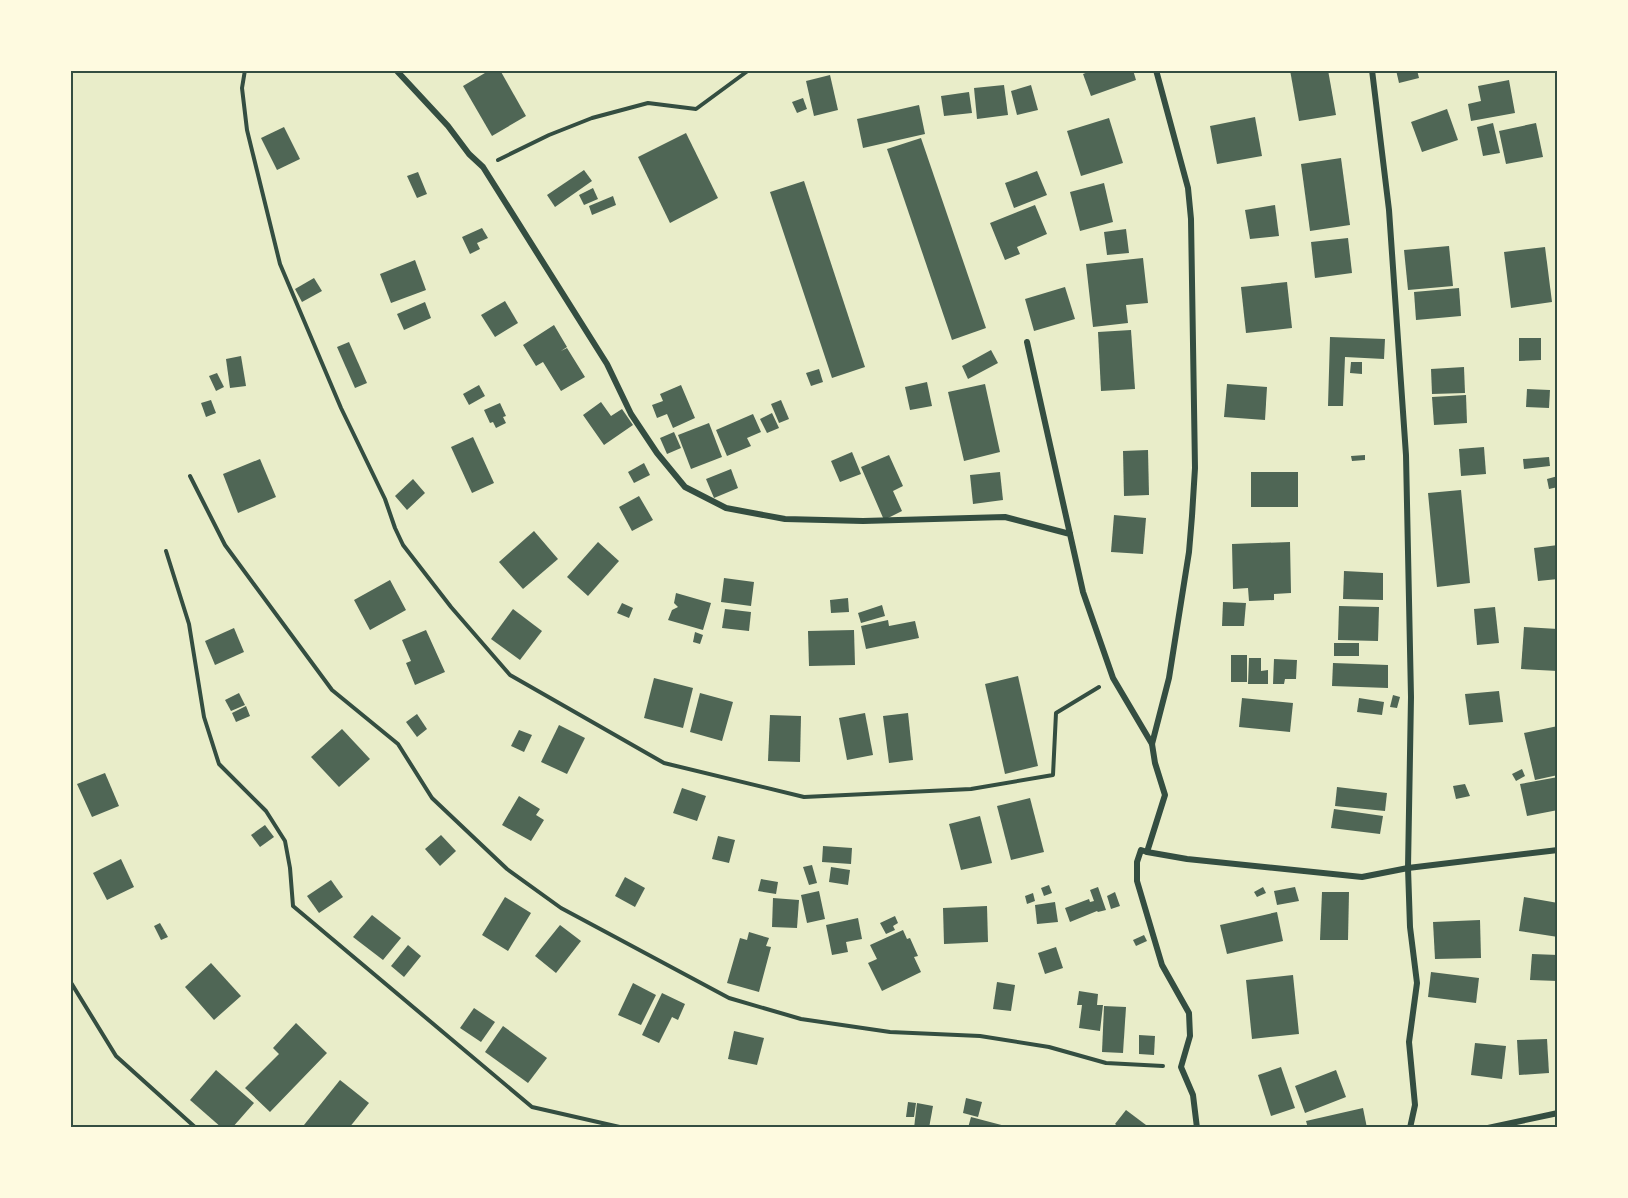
<svg xmlns="http://www.w3.org/2000/svg" width="1628" height="1198" viewBox="0 0 1628 1198" font-family="'Golos Text',sans-serif">
<style>
.building{fill:#4f6655}
.lines{fill:none;stroke-linecap:round;stroke-linejoin:round}
.path{stroke:#344e41;stroke-width:4}
.minor{stroke:#344e41;stroke-width:6}
.neatline{fill:none;stroke:#344e41;stroke-width:2}
</style>
<rect width="100%" height="100%" fill="#e9edc9"/>
<!-- building -->
<g class="building">
<polygon points="490,70 500,70 526,116 492,136 463,86"/>
<polygon points="1093,70 1133,70 1136,80 1091,96 1083,74"/>
<polygon points="1290,70 1328,70 1336,115 1299,121"/>
<polygon points="1396,70 1417,70 1419,78 1399,83"/>
<polygon points="830,75 838,110 814,116 806,81"/>
<polygon points="1509,80 1515,113 1471,121 1468,104 1481,101 1478,86"/>
<polygon points="1004,85 1008,115 977,119 974,88"/>
<polygon points="1031,85 1038,110 1017,115 1011,91"/>
<polygon points="969,92 972,113 944,116 941,96"/>
<polygon points="803,98 807,109 797,113 792,102"/>
<polygon points="919,105 925,134 863,148 857,119"/>
<polygon points="1447,109 1458,140 1422,152 1411,122"/>
<polygon points="1255,117 1262,156 1217,164 1210,126"/>
<polygon points="1109,118 1123,163 1081,176 1067,131"/>
<polygon points="1493,123 1500,153 1483,156 1477,127"/>
<polygon points="1536,123 1543,157 1506,164 1499,131"/>
<polygon points="284,127 300,159 277,170 261,138"/>
<polygon points="686,133 718,198 670,223 638,157"/>
<polygon points="921,138 986,328 952,340 887,149"/>
<polygon points="1341,158 1350,225 1310,231 1301,164"/>
<polygon points="584,170 592,181 555,207 547,195"/>
<polygon points="1037,171 1047,195 1014,208 1005,183"/>
<polygon points="418,172 427,194 417,198 407,176"/>
<polygon points="804,181 865,367 832,378 770,192"/>
<polygon points="1104,183 1113,222 1080,231 1070,192"/>
<polygon points="593,188 598,199 584,205 579,195"/>
<polygon points="613,196 616,205 592,215 589,206"/>
<polygon points="1035,205 1047,234 1017,247 1020,254 1005,260 990,223"/>
<polygon points="1275,205 1279,236 1250,239 1245,210"/>
<polygon points="482,228 488,238 477,243 480,249 470,254 462,237"/>
<polygon points="1126,229 1129,253 1107,255 1104,232"/>
<polygon points="1348,238 1352,273 1315,278 1311,242"/>
<polygon points="1449,246 1453,286 1408,290 1404,250"/>
<polygon points="1545,247 1552,302 1511,308 1504,252"/>
<polygon points="1143,258 1148,303 1126,305 1128,323 1093,327 1086,264"/>
<polygon points="415,260 426,290 391,303 380,274"/>
<polygon points="314,278 322,291 302,302 295,289"/>
<polygon points="1287,282 1292,328 1246,333 1241,287"/>
<polygon points="1065,287 1075,319 1034,331 1025,299"/>
<polygon points="1459,288 1461,316 1416,320 1414,292"/>
<polygon points="505,301 518,323 495,337 481,315"/>
<polygon points="425,302 431,318 404,330 397,314"/>
<polygon points="554,325 567,347 561,351 567,348 585,377 561,391 543,362 536,366 523,345"/>
<polygon points="1131,330 1135,389 1101,391 1098,332"/>
<polygon points="1330,337 1385,339 1384,359 1345,357 1343,406 1328,406"/>
<polygon points="1519,338 1541,338 1541,360 1519,361"/>
<polygon points="349,342 367,383 355,388 337,347"/>
<polygon points="991,350 998,363 968,379 962,366"/>
<polygon points="241,356 246,386 230,388 226,359"/>
<polygon points="1351,362 1362,362 1362,374 1350,373"/>
<polygon points="1464,367 1465,393 1432,394 1431,369"/>
<polygon points="819,369 823,382 811,386 806,373"/>
<polygon points="217,373 224,387 216,391 209,376"/>
<polygon points="927,382 932,406 910,410 905,387"/>
<polygon points="985,384 1000,452 964,461 948,392"/>
<polygon points="1227,384 1267,387 1265,420 1224,417"/>
<polygon points="479,385 485,396 469,405 463,394"/>
<polygon points="681,385 695,418 673,428 667,414 657,418 652,405 663,401 660,394"/>
<polygon points="1527,389 1550,390 1549,408 1526,407"/>
<polygon points="1466,395 1467,423 1434,425 1432,397"/>
<polygon points="211,400 216,413 206,417 201,403"/>
<polygon points="781,400 789,419 779,423 771,404"/>
<polygon points="601,402 611,416 622,409 633,425 604,445 583,415"/>
<polygon points="500,403 506,416 503,417 506,423 496,428 493,422 490,423 484,410"/>
<polygon points="772,413 779,428 767,433 760,419"/>
<polygon points="753,414 761,432 747,438 751,446 727,456 716,430"/>
<polygon points="709,423 722,457 691,469 678,435"/>
<polygon points="674,432 681,448 667,454 660,438"/>
<polygon points="473,437 494,483 472,493 451,447"/>
<polygon points="1484,447 1486,474 1461,476 1459,449"/>
<polygon points="1148,450 1149,495 1124,496 1123,451"/>
<polygon points="852,452 861,474 840,482 831,461"/>
<polygon points="889,455 903,486 893,491 902,511 884,520 861,467"/>
<polygon points="1365,455 1365,460 1352,461 1351,456"/>
<polygon points="1549,457 1550,466 1524,469 1523,459"/>
<polygon points="260,459 276,497 238,513 223,474"/>
<polygon points="644,463 650,475 634,483 628,472"/>
<polygon points="731,469 738,488 714,498 706,479"/>
<polygon points="1000,472 1003,500 973,504 970,475"/>
<rect x="1251" y="472" width="47" height="35"/>
<polygon points="1558,476 1558,487 1549,489 1547,479"/>
<polygon points="413,479 425,493 407,510 395,496"/>
<polygon points="1461,490 1470,583 1437,587 1428,493"/>
<polygon points="639,496 653,520 632,531 619,507"/>
<polygon points="1114,515 1146,518 1143,554 1111,552"/>
<polygon points="534,531 558,559 523,589 499,562"/>
<polygon points="598,542 619,561 588,596 567,577"/>
<polygon points="1290,542 1291,593 1274,594 1274,600 1249,601 1248,588 1233,589 1232,544"/>
<polygon points="1558,545 1558,579 1538,581 1534,548"/>
<polygon points="1344,571 1383,573 1383,600 1343,599"/>
<polygon points="724,578 754,582 751,606 721,602"/>
<polygon points="390,580 406,610 370,630 354,600"/>
<polygon points="676,593 711,603 703,630 668,620 672,610 678,607 674,603"/>
<polygon points="848,598 849,612 831,613 830,600"/>
<polygon points="1223,602 1246,603 1244,626 1222,626"/>
<polygon points="622,603 633,608 629,618 617,613"/>
<polygon points="882,605 885,616 861,623 858,613"/>
<polygon points="1339,606 1379,607 1378,641 1338,640"/>
<polygon points="1495,607 1499,643 1477,645 1474,609"/>
<polygon points="513,609 542,631 520,660 491,639"/>
<polygon points="725,609 751,612 749,631 722,628"/>
<polygon points="888,620 889,626 915,621 919,638 866,649 861,626"/>
<polygon points="1524,627 1558,629 1558,671 1521,669"/>
<polygon points="234,628 244,652 215,665 205,641"/>
<polygon points="426,630 445,672 415,685 406,663 411,661 402,640"/>
<polygon points="854,630 855,665 809,666 808,631"/>
<polygon points="695,632 703,635 700,644 693,642"/>
<rect x="1334" y="643" width="25" height="13"/>
<rect x="1231" y="655" width="16" height="27"/>
<polygon points="1249,658 1261,658 1261,671 1268,670 1268,684 1248,684"/>
<polygon points="1274,659 1297,660 1296,679 1285,679 1284,684 1273,684"/>
<polygon points="1333,663 1388,665 1388,688 1332,686"/>
<polygon points="1018,676 1038,766 1005,774 985,684"/>
<polygon points="654,678 693,688 683,728 644,718"/>
<polygon points="1499,691 1503,722 1469,725 1465,694"/>
<polygon points="239,693 245,705 231,711 225,700"/>
<polygon points="700,693 733,702 722,741 690,732"/>
<polygon points="1393,695 1400,697 1397,708 1390,707"/>
<polygon points="1242,698 1293,703 1290,732 1239,727"/>
<polygon points="1359,698 1384,702 1382,715 1357,712"/>
<polygon points="246,706 250,716 236,722 232,713"/>
<polygon points="865,713 873,755 847,760 839,718"/>
<polygon points="908,713 913,760 889,763 883,716"/>
<polygon points="417,714 427,729 417,737 406,722"/>
<polygon points="770,715 801,716 800,762 768,761"/>
<polygon points="559,725 585,738 567,774 541,762"/>
<polygon points="1558,726 1558,775 1535,780 1524,733"/>
<polygon points="342,729 370,759 339,787 311,757"/>
<polygon points="519,730 532,735 524,752 511,746"/>
<polygon points="1522,769 1525,776 1516,781 1512,774"/>
<polygon points="105,773 119,806 92,817 77,784"/>
<polygon points="1558,777 1558,810 1527,816 1520,784"/>
<polygon points="1465,784 1470,796 1456,799 1453,786"/>
<polygon points="1337,787 1387,793 1385,811 1335,806"/>
<polygon points="682,788 706,796 697,821 673,813"/>
<polygon points="519,796 540,809 536,815 544,820 531,841 502,825"/>
<polygon points="1030,798 1044,852 1011,860 997,806"/>
<polygon points="1334,809 1383,816 1380,834 1331,828"/>
<polygon points="980,816 992,863 961,870 949,824"/>
<polygon points="265,825 274,837 260,847 251,835"/>
<polygon points="441,835 456,851 440,866 425,849"/>
<polygon points="718,836 735,840 729,863 712,859"/>
<polygon points="823,846 852,848 851,864 822,862"/>
<polygon points="121,859 134,887 107,900 93,873"/>
<polygon points="812,865 817,883 809,885 803,867"/>
<polygon points="831,867 850,870 848,885 829,882"/>
<polygon points="625,877 645,888 635,907 615,896"/>
<polygon points="761,879 778,882 776,894 758,891"/>
<polygon points="331,880 343,897 319,913 307,896"/>
<polygon points="1049,885 1052,893 1044,896 1041,888"/>
<polygon points="1098,887 1106,910 1098,912 1097,911 1070,922 1065,908 1089,899 1090,902 1094,901 1090,890"/>
<polygon points="1263,887 1266,893 1257,897 1254,892"/>
<polygon points="1295,887 1299,901 1277,905 1274,891"/>
<polygon points="819,891 825,919 807,923 801,895"/>
<polygon points="1115,892 1120,906 1111,909 1107,896"/>
<polygon points="1322,892 1349,892 1348,940 1320,940"/>
<polygon points="1033,893 1035,901 1027,904 1025,896"/>
<polygon points="505,897 531,913 508,951 482,935"/>
<polygon points="1524,897 1558,903 1558,937 1519,931"/>
<polygon points="773,898 799,900 797,928 772,927"/>
<polygon points="1055,902 1058,922 1037,924 1035,905"/>
<polygon points="987,906 988,942 944,944 943,908"/>
<polygon points="1277,912 1283,941 1227,954 1220,925"/>
<polygon points="372,915 401,938 383,960 353,937"/>
<polygon points="895,916 898,923 893,926 895,930 886,934 880,923"/>
<polygon points="858,918 862,939 846,942 848,952 832,955 826,925"/>
<polygon points="1480,920 1481,958 1435,959 1433,922"/>
<polygon points="160,923 168,937 161,940 154,926"/>
<polygon points="560,925 581,941 556,973 535,956"/>
<polygon points="903,930 907,939 910,938 918,956 914,957 921,972 882,991 868,963 877,959 870,945"/>
<polygon points="749,932 769,938 766,946 771,947 759,992 727,983 740,938 747,940"/>
<polygon points="1144,935 1147,941 1136,946 1133,940"/>
<polygon points="408,945 421,956 404,977 391,966"/>
<polygon points="1056,947 1063,968 1045,974 1038,953"/>
<polygon points="1532,954 1558,955 1558,981 1530,980"/>
<polygon points="211,963 241,996 214,1020 185,987"/>
<polygon points="1431,972 1479,978 1476,1003 1428,997"/>
<polygon points="1293,975 1299,1034 1252,1039 1246,980"/>
<polygon points="997,982 1015,985 1011,1011 993,1009"/>
<polygon points="633,983 656,995 641,1025 618,1015"/>
<polygon points="1079,991 1098,994 1097,1005 1103,1005 1100,1031 1079,1028 1082,1005 1077,1005"/>
<polygon points="662,993 685,1004 678,1020 672,1017 659,1043 642,1035"/>
<polygon points="1104,1006 1126,1007 1123,1053 1102,1052"/>
<polygon points="474,1008 495,1022 481,1042 460,1028"/>
<polygon points="296,1023 327,1053 270,1112 245,1088 279,1054 273,1048"/>
<polygon points="503,1026 547,1058 528,1083 485,1052"/>
<polygon points="734,1031 764,1038 757,1065 728,1059"/>
<polygon points="1139,1035 1155,1036 1154,1055 1139,1054"/>
<polygon points="1547,1039 1549,1073 1519,1075 1517,1040"/>
<polygon points="1475,1043 1506,1046 1502,1079 1471,1075"/>
<polygon points="1281,1067 1295,1108 1271,1116 1258,1075"/>
<polygon points="216,1070 254,1103 232,1128 222,1128 190,1100"/>
<polygon points="1336,1070 1346,1097 1305,1113 1295,1086"/>
<polygon points="340,1080 369,1103 349,1128 307,1128 304,1125"/>
<polygon points="966,1098 982,1102 978,1117 963,1113"/>
<polygon points="908,1102 916,1103 914,1117 906,1117"/>
<polygon points="917,1103 933,1106 929,1128 914,1128"/>
<polygon points="1363,1108 1367,1128 1308,1128 1306,1121"/>
<polygon points="1126,1110 1150,1128 1120,1128 1115,1124"/>
<polygon points="971,1117 1009,1127 1009,1128 968,1128"/>
</g>
<g class="lines">
<!-- path -->
<g class="path">
<polyline points="245,70 242,88 247,130 280,264 341,408 385,499 395,528 403,545 451,607 510,675 664,763 804,797 971,789 1053,775 1056,713 1099,687"/>
<polyline points="498,160 549,135 592,118 648,103 696,109 749,70"/>
<polyline points="190,476 225,545 332,690 398,744 432,798 507,869 561,908 729,998 801,1019 890,1032 980,1036 1049,1047 1106,1063 1163,1066"/>
<polyline points="166,551 189,624 204,717 219,764 266,811 285,841 290,868 293,906 532,1107 624,1128"/>
<polyline points="70,981 116,1056 196,1128"/>
</g>
<!-- minor -->
<g class="minor">
<polyline points="396,70 448,126 469,154 483,167 607,364 631,414 657,453 685,487 726,508 785,519 863,521 1005,517 1070,534 1083,592 1113,678 1152,744"/>
<polyline points="1156,70 1188,188 1191,219 1195,468 1192,516 1189,552 1169,678 1152,744 1155,763 1165,795 1147,852 1141,850 1137,862 1137,881 1162,965 1189,1013 1190,1036 1181,1067 1193,1095 1197,1128"/>
<polyline points="1372,70 1389,210 1406,455 1411,697 1408,868 1410,927 1417,983 1409,1042 1415,1105 1410,1128"/>
<polyline points="1027,342 1070,534"/>
<polyline points="1147,852 1187,859 1362,877 1408,868 1558,850"/>
<polyline points="1488,1128 1558,1113"/>
</g>
</g>
<!-- border -->
<rect width="1628" height="1198" fill="none" stroke="#fefae0" stroke-width="144"/>
<rect x="72" y="72" width="1484" height="1054" class="neatline"/>
</svg>
